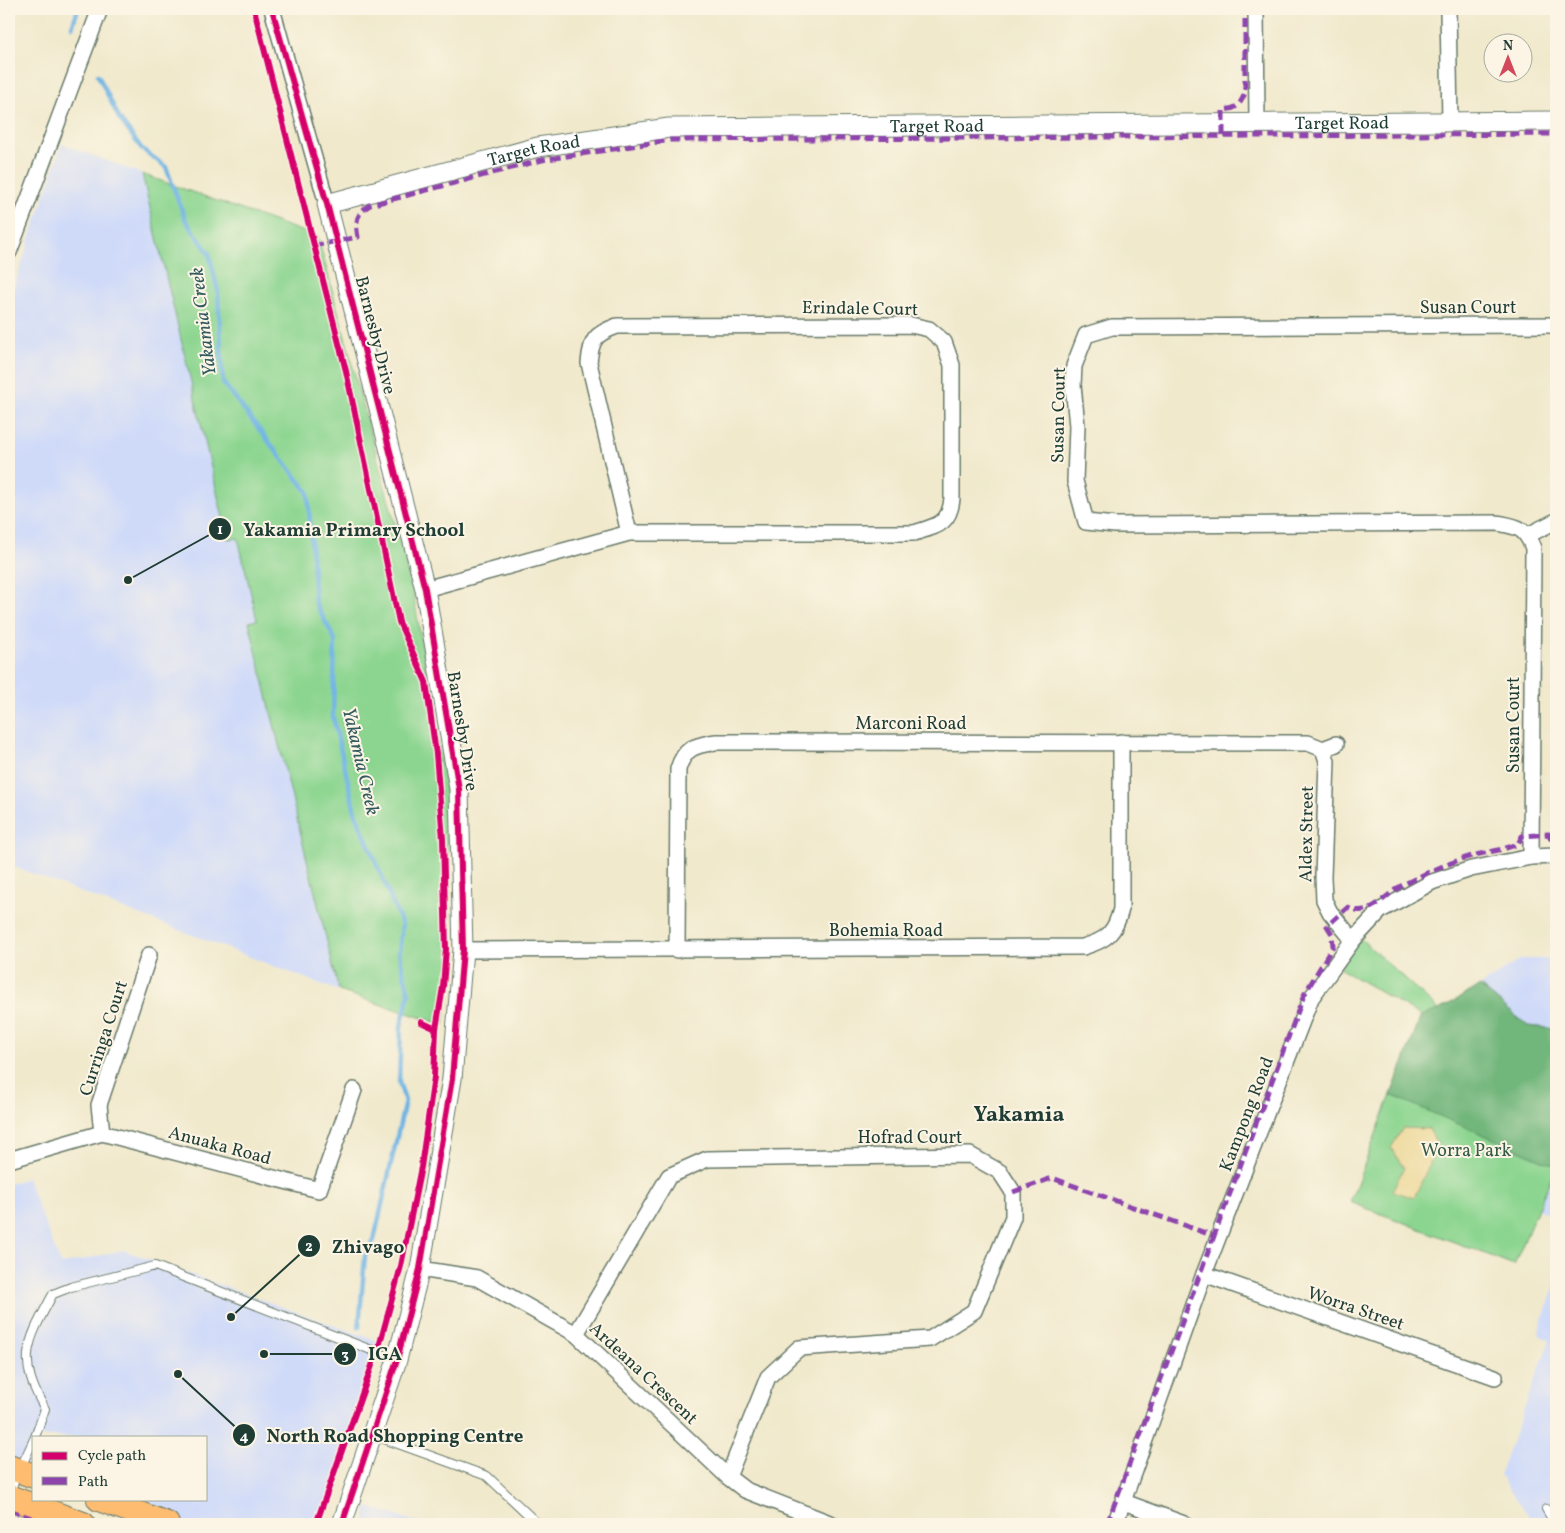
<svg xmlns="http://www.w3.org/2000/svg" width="1565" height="1533" viewBox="0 0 1565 1533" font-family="Vollkorn,serif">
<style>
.built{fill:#cfdaf9}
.green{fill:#8cd590;stroke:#568962}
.forest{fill:#71b67a;stroke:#487a57}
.sand{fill:#eeda9e;stroke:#868c69}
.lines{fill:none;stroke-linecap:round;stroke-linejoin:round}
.stream{stroke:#6db4e4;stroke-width:4.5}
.service-casing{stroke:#687969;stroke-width:10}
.minor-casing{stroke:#687969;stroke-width:18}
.tertiary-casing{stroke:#687969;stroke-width:21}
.primary-casing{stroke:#687969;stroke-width:26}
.service{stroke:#fff;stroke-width:8}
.minor{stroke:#fff;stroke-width:15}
.tertiary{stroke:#fff;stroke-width:19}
.primary{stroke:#febc70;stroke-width:24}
.quiet{stroke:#8e44ad;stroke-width:5;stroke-dasharray:10 5;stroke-linecap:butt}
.cycleway-casing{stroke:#fcf5e5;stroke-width:9}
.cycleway{stroke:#d6006c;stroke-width:6}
.labels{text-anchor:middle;stroke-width:4;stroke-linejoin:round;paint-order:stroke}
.street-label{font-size:18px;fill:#1f3d34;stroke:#fcf5e5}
.park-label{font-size:18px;fill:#355b46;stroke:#fcf5e5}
.water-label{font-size:19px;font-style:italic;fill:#325b60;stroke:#fcf5e5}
.district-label{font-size:22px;font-weight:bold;fill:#1f3d34;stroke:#fcf5e5}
.leader{fill:none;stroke:#1f3d34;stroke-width:2}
.callout-dot{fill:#1f3d34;stroke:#fcf5e5;stroke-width:2}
.mark-label{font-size:15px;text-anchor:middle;font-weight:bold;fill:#fff}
.callout-label{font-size:19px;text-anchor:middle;font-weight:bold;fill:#1f3d34;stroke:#fcf5e5;stroke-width:4;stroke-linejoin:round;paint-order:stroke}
</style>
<rect width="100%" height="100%" fill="#fcf5e5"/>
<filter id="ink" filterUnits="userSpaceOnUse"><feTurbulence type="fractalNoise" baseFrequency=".02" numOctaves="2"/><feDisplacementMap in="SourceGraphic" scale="10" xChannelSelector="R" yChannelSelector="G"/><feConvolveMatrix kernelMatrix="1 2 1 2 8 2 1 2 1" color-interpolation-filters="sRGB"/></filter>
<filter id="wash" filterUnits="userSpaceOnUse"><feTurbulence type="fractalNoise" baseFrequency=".0096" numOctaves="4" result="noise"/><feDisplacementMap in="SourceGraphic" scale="20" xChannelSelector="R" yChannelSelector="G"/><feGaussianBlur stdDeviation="1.12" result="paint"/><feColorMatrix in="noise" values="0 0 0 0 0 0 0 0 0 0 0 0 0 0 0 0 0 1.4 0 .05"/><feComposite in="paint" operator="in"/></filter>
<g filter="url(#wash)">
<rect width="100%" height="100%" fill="#f0e9cc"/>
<!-- built -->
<g class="built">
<polygon points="62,144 142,174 228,539 238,538 257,620 249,623 339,991 9,865 9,301"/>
<polygon points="1521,959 1556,959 1556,1029 1528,1026 1480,986"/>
<polygon points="1556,1166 1556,1217 1537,1209"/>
<polygon points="27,1178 61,1265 123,1250 381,1342 321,1524 183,1524 118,1499 206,1499 206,1437 34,1437 34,1467 9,1458 9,1184"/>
<polygon points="1556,1282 1556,1524 1535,1524 1499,1475 1550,1340 1538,1333"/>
<polygon points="368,1507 424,1524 363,1524"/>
</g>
<!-- green -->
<g class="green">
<polygon points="142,174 318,237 413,591 446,790 451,949 444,1025 339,991 249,622 257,620 238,538 228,539"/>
<polygon points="1361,939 1439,1010 1480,986 1528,1026 1556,1029 1556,1166 1514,1265 1350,1202 1421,1016 1339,968"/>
</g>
<!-- forest -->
<polygon class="forest" points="1480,986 1528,1026 1556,1029 1556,1166 1391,1095 1421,1016 1439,1010"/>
<!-- sand -->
<polygon class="sand" points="1403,1128 1429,1129 1438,1146 1414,1198 1392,1191 1404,1168 1391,1148"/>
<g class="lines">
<!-- stream -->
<g class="stream">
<polyline points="72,27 78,9"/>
<polyline points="98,75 119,118 142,149 166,167 186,221 209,253 218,291 223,383 308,492 315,602 335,640 333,717 355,812 402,925 399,954 409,994 401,1026 399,1082 405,1101 374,1240 365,1256 359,1327"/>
</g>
</g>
</g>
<g filter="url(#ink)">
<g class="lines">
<defs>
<g id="service">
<polyline points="373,1435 487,1476 538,1524"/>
<path d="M 35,1437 L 45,1409 C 16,1358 27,1343 53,1294 L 71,1287 L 155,1266 L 397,1360"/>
<polyline points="9,1493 34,1439"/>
<polyline points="1546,1509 1555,1524"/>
</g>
<g id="minor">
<polyline points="272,9 327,204"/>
<polyline points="1256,9 1257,123"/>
<polyline points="1448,9 1450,122"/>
<polyline points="9,252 100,9"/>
<polyline points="1528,535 1554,522"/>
<path d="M 425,589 L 629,533 L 914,533 C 936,526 950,525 952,498 L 952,365 L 944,342 L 929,329 L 911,325 L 617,326 C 595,334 591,339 589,363 L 629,533"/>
<polyline points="1323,749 1327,761 1323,877 1324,900 1330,912 1353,940"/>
<path d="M 1531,857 L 1533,548 C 1525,527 1518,527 1497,523 L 1115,525 L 1086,522 L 1075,481 L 1077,426 L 1073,385 L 1074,366 L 1086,335 L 1112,327 L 1556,325"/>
<path d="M 463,950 L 1083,947 C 1107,940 1115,933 1121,909 L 1121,742"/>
<path d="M 677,950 L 678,769 C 685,747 694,746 715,742 L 1308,743 L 1323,749 L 1336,744"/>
<polyline points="102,1133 99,1105 149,955"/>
<polyline points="9,1160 102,1133 319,1190 354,1090"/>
<polyline points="420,1269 477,1278 576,1334 728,1477 745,1490 832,1524"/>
<polyline points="1204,1274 1495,1377"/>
<polyline points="576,1334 669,1176 707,1159 970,1155 1000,1172 1013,1192 1013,1217 974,1311 930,1339 799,1348 768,1377 728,1477"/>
<polyline points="1124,1502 1184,1524"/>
<polyline points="1115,1524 1204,1274 1311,998 1353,940 1381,910 1432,882 1471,869 1531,857 1556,856"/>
</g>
<g id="tertiary">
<path id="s1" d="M 342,1524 L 397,1360 L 420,1269 L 452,1079 L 463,950 L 459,789 L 425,589 L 327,204 L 538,147 L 669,128 L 1556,121"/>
</g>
<g id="primary">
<polyline points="9,1467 34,1476"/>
<polyline points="9,1497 83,1524"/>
<polyline points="99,1499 167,1524"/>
</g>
</defs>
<!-- service casing -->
<use href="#service" class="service-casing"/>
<!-- minor casing -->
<use href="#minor" class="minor-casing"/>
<!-- tertiary casing -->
<use href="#tertiary" class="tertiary-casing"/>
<!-- primary casing -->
<use href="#primary" class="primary-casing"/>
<!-- service -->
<use href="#service" class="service"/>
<!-- minor -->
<use href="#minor" class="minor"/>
<!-- tertiary -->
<use href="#tertiary" class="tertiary"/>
<!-- primary -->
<use href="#primary" class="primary"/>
<!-- quiet -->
<g class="quiet">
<path d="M 1223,136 L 1223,110 C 1237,109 1240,105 1245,93 L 1245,9"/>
<path d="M 313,246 L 358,237 C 355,222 356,213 370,205 L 542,160 L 671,140 L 1556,134"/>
<path d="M 1013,1192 L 1052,1178 L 1214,1236 L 1304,995 L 1333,946 L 1332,934 L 1327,926 L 1348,907 C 1369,919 1384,896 1401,886 C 1421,875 1444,865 1465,858 C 1483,852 1501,851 1518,844 L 1522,836 L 1549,834 L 1551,839 L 1556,843"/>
<polyline points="9,1510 48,1524"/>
<polyline points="1107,1524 1214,1236"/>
</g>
<defs>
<g id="cycleway">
<polyline points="254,9 346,371 399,622 426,682 436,754 443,839 446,949 443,987 436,1029 421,1022"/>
<polyline points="272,9 327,204 425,589 459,789 463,950 452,1079 420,1269 397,1360 342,1524"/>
<polyline points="316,1524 380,1343 401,1266 421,1167 434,1077 436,1029"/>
</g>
</defs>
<!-- cycleway casing -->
<use href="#cycleway" class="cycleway-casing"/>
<!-- cycleway -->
<use href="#cycleway" class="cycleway"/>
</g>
</g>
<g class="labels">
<!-- street labels -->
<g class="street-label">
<text dy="6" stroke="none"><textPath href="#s1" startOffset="2374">Target Road</textPath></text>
<text dy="6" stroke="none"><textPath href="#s1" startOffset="1969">Target Road</textPath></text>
<text dy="6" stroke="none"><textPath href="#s1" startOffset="1564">Target Road</textPath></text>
<text x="1468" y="313">Susan Court</text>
<text transform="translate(860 308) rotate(1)" y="6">Erindale Court</text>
<text transform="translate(376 335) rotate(76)" y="6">Barnesby Drive</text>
<text transform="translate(1058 415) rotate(-89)" y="6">Susan Court</text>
<text x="911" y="729">Marconi Road</text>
<text transform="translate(1513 725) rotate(-90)" y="6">Susan Court</text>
<text transform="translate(463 731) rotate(81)" y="6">Barnesby Drive</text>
<text transform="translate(1306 834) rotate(-89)" y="6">Aldex Street</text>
<text x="886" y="936">Bohemia Road</text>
<text transform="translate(103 1038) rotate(-72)" y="6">Curringa Court</text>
<text transform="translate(1246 1114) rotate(-69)" y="6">Kampong Road</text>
<text x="910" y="1143">Hofrad Court</text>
<text transform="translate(220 1145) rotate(15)" y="6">Anuaka Road</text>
<text transform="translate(1356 1308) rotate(19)" y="6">Worra Street</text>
<text transform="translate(644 1373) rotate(43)" y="6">Ardeana Crescent</text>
</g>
<!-- park labels -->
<g class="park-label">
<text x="1466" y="1156">Worra Park</text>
</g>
<!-- water labels -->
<g class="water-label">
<text transform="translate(202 322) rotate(-97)" y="7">Yakamia Creek</text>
<text transform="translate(362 761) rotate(77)" y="7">Yakamia Creek</text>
</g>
<!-- district labels -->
<g class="district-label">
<text x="1019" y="1121">Yakamia</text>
</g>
</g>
<!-- callouts -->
<path class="leader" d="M128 580L220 529M231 1317L309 1246M264 1354L345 1354M178 1374L244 1435"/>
<g class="callout-dot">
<circle cx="128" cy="580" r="5"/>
<circle cx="231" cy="1317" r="5"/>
<circle cx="264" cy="1354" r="5"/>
<circle cx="178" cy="1374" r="5"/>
<circle cx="220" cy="529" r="12"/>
<circle cx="309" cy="1246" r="12"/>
<circle cx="345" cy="1354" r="12"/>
<circle cx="244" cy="1435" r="12"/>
</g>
<g class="mark-label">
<text x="220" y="534">1</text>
<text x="309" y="1251">2</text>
<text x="345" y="1359">3</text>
<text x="244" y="1441">4</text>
</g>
<g class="callout-label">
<text x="354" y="536">Yakamia Primary School</text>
<text x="368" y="1253">Zhivago</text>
<text x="385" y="1360">IGA</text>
<text x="395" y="1442">North Road Shopping Centre</text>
</g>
<!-- margin -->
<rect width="1565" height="1533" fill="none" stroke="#fcf5e5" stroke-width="30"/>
<!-- legend -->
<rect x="32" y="1436" width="175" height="65" fill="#fcf5e5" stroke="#a4ab9e"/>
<rect x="42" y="1452" width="25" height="8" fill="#d6006c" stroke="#a4ab9e"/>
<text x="78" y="1460" font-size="15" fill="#1f3d34">Cycle path</text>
<rect x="42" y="1477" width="25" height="8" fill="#8e44ad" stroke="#a4ab9e"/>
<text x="78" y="1486" font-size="15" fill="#1f3d34">Path</text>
<!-- north arrow -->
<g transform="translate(1508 58)"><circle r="24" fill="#fcf5e5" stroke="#a4ab9e"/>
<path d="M0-4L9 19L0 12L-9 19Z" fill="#d1495b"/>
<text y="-8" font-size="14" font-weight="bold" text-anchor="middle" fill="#1f3d34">N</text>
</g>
</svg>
